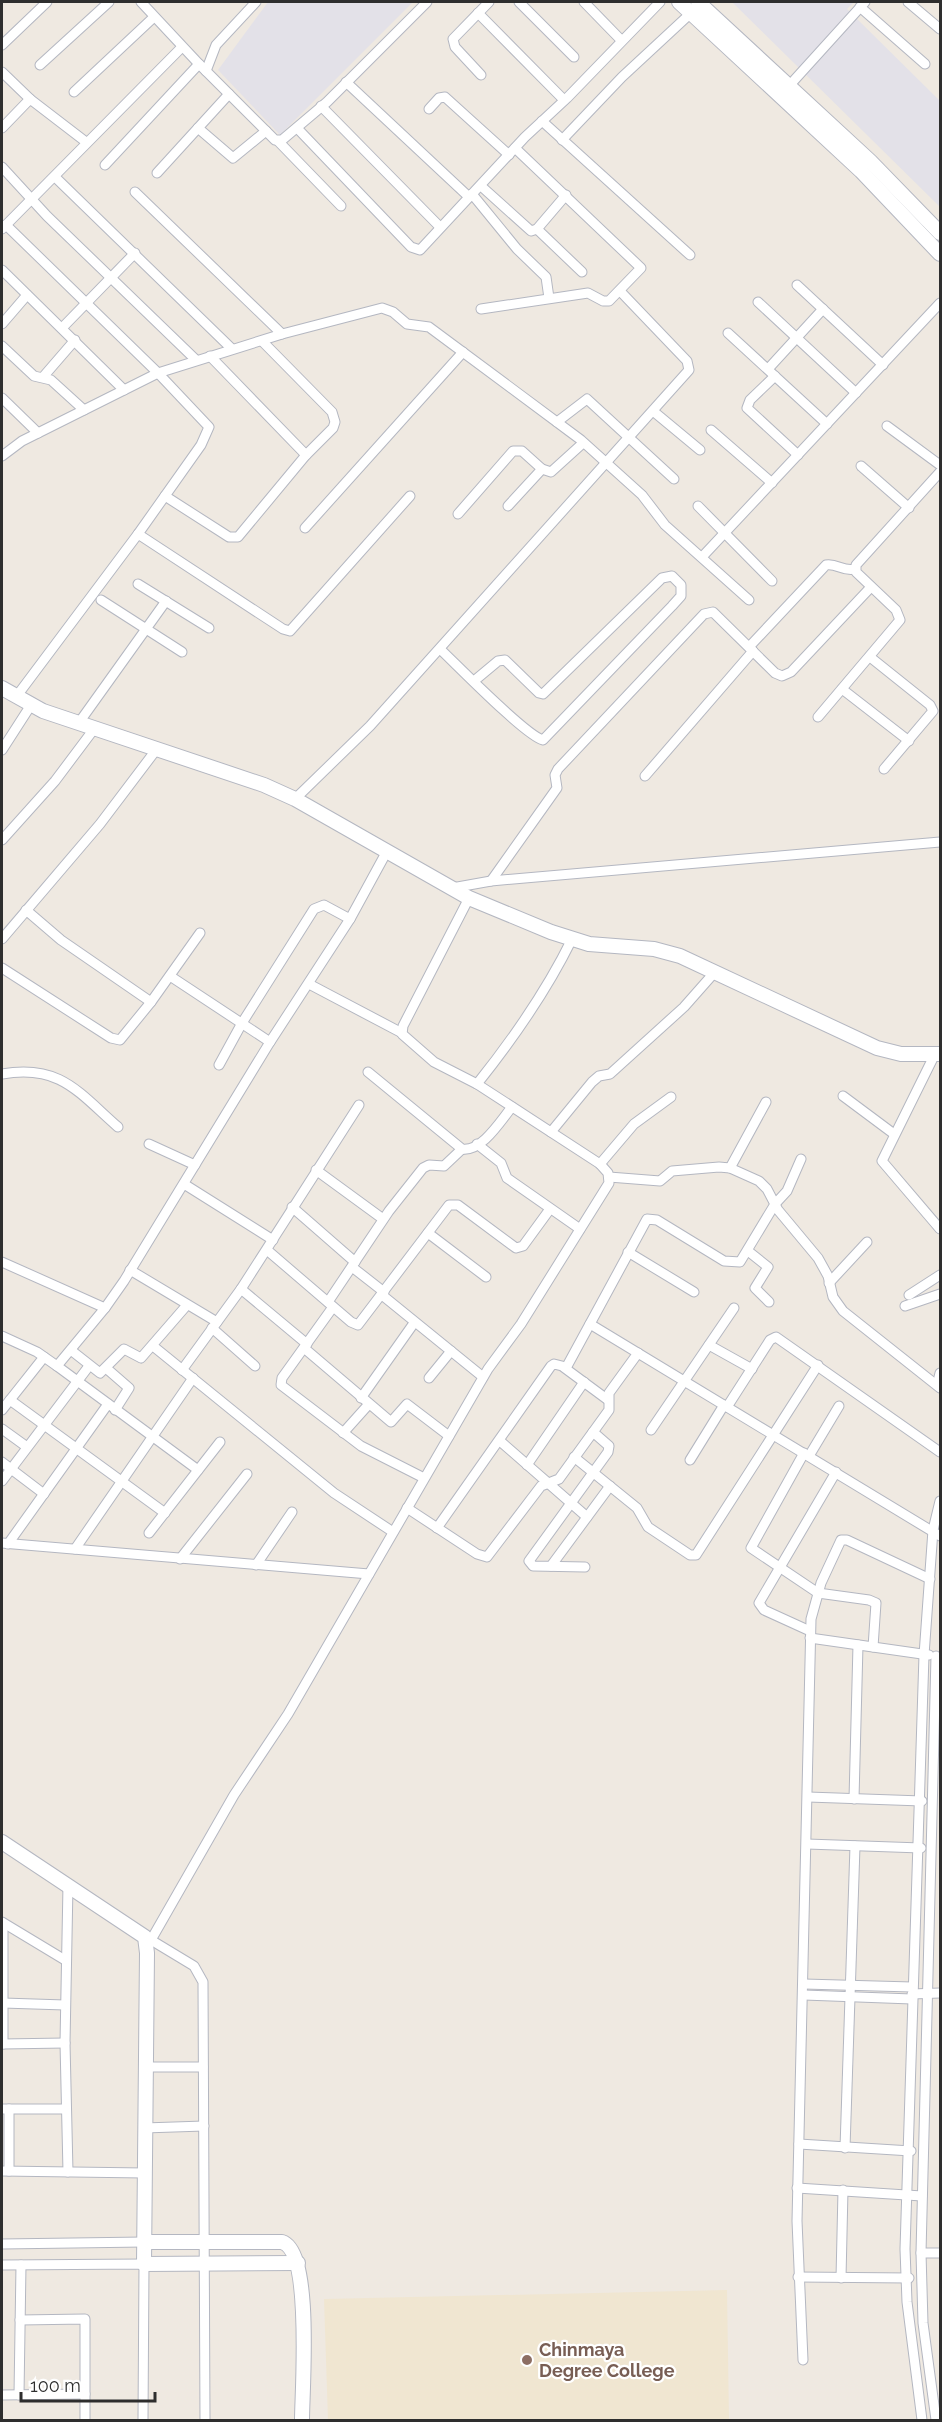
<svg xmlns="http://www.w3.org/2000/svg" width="942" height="2422" viewBox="0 0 942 2422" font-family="Raleway,sans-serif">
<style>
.industrial{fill:#e3e1e8}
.education{fill:#f0e6d1}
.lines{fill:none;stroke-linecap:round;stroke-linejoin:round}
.street-casing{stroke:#b4b7c1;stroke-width:11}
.secondary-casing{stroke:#b4b7c1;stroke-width:16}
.street{stroke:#fff;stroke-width:9}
.secondary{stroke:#fff;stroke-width:14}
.education-dot{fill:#8d6e63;stroke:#fff;stroke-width:2}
.labels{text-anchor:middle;stroke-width:4.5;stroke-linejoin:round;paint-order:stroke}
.education-label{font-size:18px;font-weight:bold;fill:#785e54;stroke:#fff;text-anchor:start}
</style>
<rect width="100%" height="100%" fill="#efe9e1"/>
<!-- industrial -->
<g class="industrial">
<polygon points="268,2 413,2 280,135 218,70"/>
<polygon points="732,2 854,2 847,9 940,101 940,207"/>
</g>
<!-- education -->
<polygon class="education" points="727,2290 729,2420 328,2420 324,2299"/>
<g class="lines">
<defs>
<g id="street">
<polyline points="141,2 199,64"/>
<polyline points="519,2 574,57"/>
<polyline points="584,2 621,40"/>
<polyline points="908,2 940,29"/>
<polyline points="860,7 925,64"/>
<polyline points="478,13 564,100"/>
<polyline points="2,45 47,2"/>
<polyline points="40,65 109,2"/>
<polyline points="206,71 216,45 256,2"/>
<polyline points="2,72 30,99"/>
<polyline points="481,75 455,47 453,39 489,2"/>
<polyline points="346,82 469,197"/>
<polyline points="788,87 865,2"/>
<polyline points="74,92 154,17"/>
<polyline points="321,106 440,227"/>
<polyline points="429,109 439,98 445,97 509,155"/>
<polyline points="542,121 690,255"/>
<polyline points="2,128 30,99 86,142"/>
<polyline points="198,128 233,158 266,131"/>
<polyline points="297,128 411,247 420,250 525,137 567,98 660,2"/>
<polyline points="562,140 622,77 691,13"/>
<polyline points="278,141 341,206"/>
<polyline points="105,165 199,64 275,140 282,140 327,102 427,2"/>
<polyline points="2,167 47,216 195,359"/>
<polyline points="157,173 229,94"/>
<polyline points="55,177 232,349"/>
<polyline points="481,186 531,231 537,229 566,195"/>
<polyline points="135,192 282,334 382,308 393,312 407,324 429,327 581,440 642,495 665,525 749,600"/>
<polyline points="472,194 517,249 546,277 549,298"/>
<polyline points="6,225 158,373 209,427 201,445 138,534 16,697"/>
<polyline points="2,229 182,47"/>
<polyline points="537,229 582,272"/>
<polyline points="2,270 124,390"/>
<polyline points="797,285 883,365"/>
<polyline points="758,302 856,393"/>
<polyline points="481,309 588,293 603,301 609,301 641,268 515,148"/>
<polyline points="2,324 27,295"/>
<polyline points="62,328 135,253"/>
<polyline points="728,333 827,424"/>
<polyline points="2,346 34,376 51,380 84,410"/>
<polyline points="210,356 306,455"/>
<polyline points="768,369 823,309"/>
<polyline points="775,376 750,400 747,408 798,455"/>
<polyline points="43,377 75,340"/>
<polyline points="2,398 38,433"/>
<polyline points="653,411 700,450"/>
<polyline points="557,422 587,399 674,479"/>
<polyline points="887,426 940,465"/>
<polyline points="711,430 772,483"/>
<polyline points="2,456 22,441 158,373 282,334"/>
<polyline points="861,466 909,508"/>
<polyline points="165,496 229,537 238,537 306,455 333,428 335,422 332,412 262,341"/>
<polyline points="508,506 542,469"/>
<polyline points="698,506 772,581"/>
<polyline points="458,514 513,451 522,451 542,469 551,472 583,443"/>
<polyline points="305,528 463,352"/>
<polyline points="138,534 283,629 290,631 410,496"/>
<polyline points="702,557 940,303"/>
<polyline points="138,584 209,628"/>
<polyline points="101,600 182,652"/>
<path d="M 749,647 L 826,565 C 837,563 843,572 855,569"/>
<path d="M 440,649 C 458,666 525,735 543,740 L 672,606 L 681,596 L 681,585 L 672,576 L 662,578 L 543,694 L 539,693 L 505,660 L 498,661 L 474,681"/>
<polyline points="870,657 930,705 933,711 884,769"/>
<polyline points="842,689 909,741"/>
<polyline points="818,717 900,620 896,610 856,572 856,565 940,472"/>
<polyline points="78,724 166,601"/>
<polyline points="2,750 31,705"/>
<polyline points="645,776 753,651"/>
<polyline points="295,799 370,726 689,370 687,361 620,291"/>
<polyline points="2,840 55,781 94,729"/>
<polyline points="491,881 557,788 555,775 558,769 704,614 713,612 775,673 782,676 791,672 871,587"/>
<polyline points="452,888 491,881 940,842"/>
<polyline points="26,910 61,940 151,1002"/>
<polyline points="2,939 100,824 156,750"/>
<polyline points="2,968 111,1038 120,1040 151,1002 200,933"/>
<polyline points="170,976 270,1042"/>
<polyline points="309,984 402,1033"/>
<polyline points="935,1054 882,1161 940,1229"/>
<polyline points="219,1065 242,1023 314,909 324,905 350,919"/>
<path d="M 368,1072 L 462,1149 C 482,1152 501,1120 512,1107"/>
<path d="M 2,1074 C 60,1064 78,1092 118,1127"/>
<path d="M 477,1084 C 513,1039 546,992 572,939"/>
<polyline points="843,1096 894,1134"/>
<polyline points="551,1132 592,1082 599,1076 610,1074 684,1007 714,973"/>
<polyline points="149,1144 195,1165"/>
<polyline points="477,1144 501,1163 507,1178 580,1229"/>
<polyline points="600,1164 634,1124 671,1097"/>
<polyline points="730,1168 766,1102"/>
<polyline points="316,1170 383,1219"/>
<polyline points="609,1177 660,1181 672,1171 719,1167 730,1168 759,1181 767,1189 778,1210 818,1258 828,1276 833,1297 843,1311 940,1388"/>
<polyline points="184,1184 273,1240"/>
<polyline points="292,1207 355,1262"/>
<polyline points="428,1233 486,1277"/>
<polyline points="267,1250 351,1322 358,1325 449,1205 458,1205 516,1248 523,1246 550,1209"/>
<polyline points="748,1251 768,1267 755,1288 769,1302"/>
<polyline points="628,1252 694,1292"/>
<polyline points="2,1262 105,1308"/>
<polyline points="352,1267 384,1292"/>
<polyline points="130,1270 217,1322"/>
<polyline points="829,1283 867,1242"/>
<polyline points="241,1289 307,1344"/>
<polyline points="382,1295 483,1377"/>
<polyline points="909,1295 940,1275"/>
<polyline points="328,1302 389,1211 423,1168 429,1165 444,1166 462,1149"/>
<polyline points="905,1306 940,1294"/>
<polyline points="333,1307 282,1378 281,1385 361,1446 424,1478"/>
<polyline points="590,1324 940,1536"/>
<polyline points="212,1328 255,1366"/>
<polyline points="2,1336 37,1352 57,1366 105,1308 124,1281 270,1042 350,919 386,853"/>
<polyline points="709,1345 752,1369"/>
<polyline points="153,1346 334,1493 393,1532"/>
<polyline points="304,1348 391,1422 407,1404 449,1436"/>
<polyline points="72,1351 100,1373 124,1349 141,1358 187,1305"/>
<polyline points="57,1366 198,1470"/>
<polyline points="106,1368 129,1388 115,1410"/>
<polyline points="566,1368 647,1219 657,1220 724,1261 740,1262 775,1204 787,1191 801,1159"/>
<polyline points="182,1370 241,1289 359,1105"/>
<polyline points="429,1378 451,1351"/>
<polyline points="937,1385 940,1373"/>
<polyline points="361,1398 414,1323"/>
<polyline points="10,1400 165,1513"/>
<polyline points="727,1407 770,1340 776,1337 940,1452"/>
<polyline points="2,1410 44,1357"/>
<polyline points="2,1429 27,1447"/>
<polyline points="651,1430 734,1308"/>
<polyline points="343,1433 369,1404"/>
<polyline points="500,1441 587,1517"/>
<polyline points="804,1453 751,1548 818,1593 869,1600 876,1603 873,1647"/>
<polyline points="809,1456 839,1406"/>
<polyline points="574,1457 637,1508 648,1527 690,1555 696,1555 818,1365"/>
<polyline points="690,1460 724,1405"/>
<polyline points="2,1462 44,1494"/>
<polyline points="527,1465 584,1382"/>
<polyline points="2,1481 89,1366"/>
<polyline points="407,1508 477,1554 487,1557 541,1486 559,1479 609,1410 609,1393 638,1353"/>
<polyline points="437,1528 551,1366 554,1364 562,1366 608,1400"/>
<polyline points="149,1533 220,1442"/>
<polyline points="2,1543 369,1574"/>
<polyline points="8,1544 108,1404"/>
<polyline points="75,1549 193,1378"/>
<polyline points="180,1559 247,1474"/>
<polyline points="256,1565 292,1512"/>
<polyline points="551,1566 610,1486"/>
<polyline points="585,1567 533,1566 529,1561 608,1452 609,1446 593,1432"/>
<polyline points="810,1631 764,1610 759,1603 836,1472"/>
<polyline points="810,1638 929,1655"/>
<polyline points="936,1656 921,2253 923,2323 936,2420"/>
<polyline points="808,1797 922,1801"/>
<polyline points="854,1799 858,1645"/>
<polyline points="807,1844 921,1848"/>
<polyline points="2,1922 65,1960"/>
<polyline points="146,1937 194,1966 203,1982 205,2420"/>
<polyline points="151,1940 234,1795 288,1714 488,1369 521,1324 609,1183 608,1173 600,1164 477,1084 434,1062 402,1034 403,1026 469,898"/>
<polyline points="804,1984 912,1987"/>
<polyline points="912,1994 940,1993"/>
<polyline points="804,1995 912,1999"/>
<polyline points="3,2003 65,2005"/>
<polyline points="2,2044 65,2043"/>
<polyline points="3,2044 3,1923"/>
<polyline points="145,2067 203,2067"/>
<polyline points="2,2109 66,2109"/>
<polyline points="144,2128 204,2126"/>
<polyline points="799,2144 911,2151"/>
<polyline points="845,2148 855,1846"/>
<polyline points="2,2171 144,2173"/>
<polyline points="9,2171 9,2109"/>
<polyline points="68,2172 65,2043 68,1885"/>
<polyline points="797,2188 922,2196"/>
<polyline points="2,2244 144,2242"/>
<polyline points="921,2253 940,2253"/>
<polyline points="2,2265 144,2264 143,2420"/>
<polyline points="798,2277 909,2278"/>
<polyline points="841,2278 843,2190"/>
<polyline points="20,2320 85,2319 85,2420"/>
<polyline points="803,2360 797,2221 811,1619 821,1583 841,1540 847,1540 930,1579"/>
<polyline points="2,2395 85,2394"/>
<polyline points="19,2395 21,2265"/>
<polyline points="922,2420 907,2302 905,2249 924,1655 933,1530 940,1501"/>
</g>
<g id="secondary">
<polyline points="679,2 861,171 940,254"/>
<polyline points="698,2 870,161 940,233"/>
<polyline points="2,688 43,711 264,785 295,799 469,898 551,932 589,944 654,949 680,956 877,1048 901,1054 940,1054"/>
<polyline points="2,1842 145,1937 147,1953 144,2264 298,2263"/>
<path d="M 144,2242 L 282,2242 C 313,2252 302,2390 302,2420"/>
</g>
</defs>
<!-- street casing -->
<use href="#street" class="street-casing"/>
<!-- secondary casing -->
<use href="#secondary" class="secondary-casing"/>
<!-- street -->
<use href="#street" class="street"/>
<!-- secondary -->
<use href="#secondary" class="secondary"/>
</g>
<!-- markers -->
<circle class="education-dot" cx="527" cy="2360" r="6"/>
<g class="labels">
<!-- education labels -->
<g class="education-label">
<text x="539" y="2356">Chinmaya<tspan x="539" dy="21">Degree College</tspan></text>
</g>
</g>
<!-- border -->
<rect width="942" height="2422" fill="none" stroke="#2e2e2e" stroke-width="6"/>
<!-- scale -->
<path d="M21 2392v9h134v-9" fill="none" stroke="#2e2e2e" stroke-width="3"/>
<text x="30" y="2392" font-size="18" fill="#2e2e2e" stroke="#ffffff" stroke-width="4.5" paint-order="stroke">100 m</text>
</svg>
